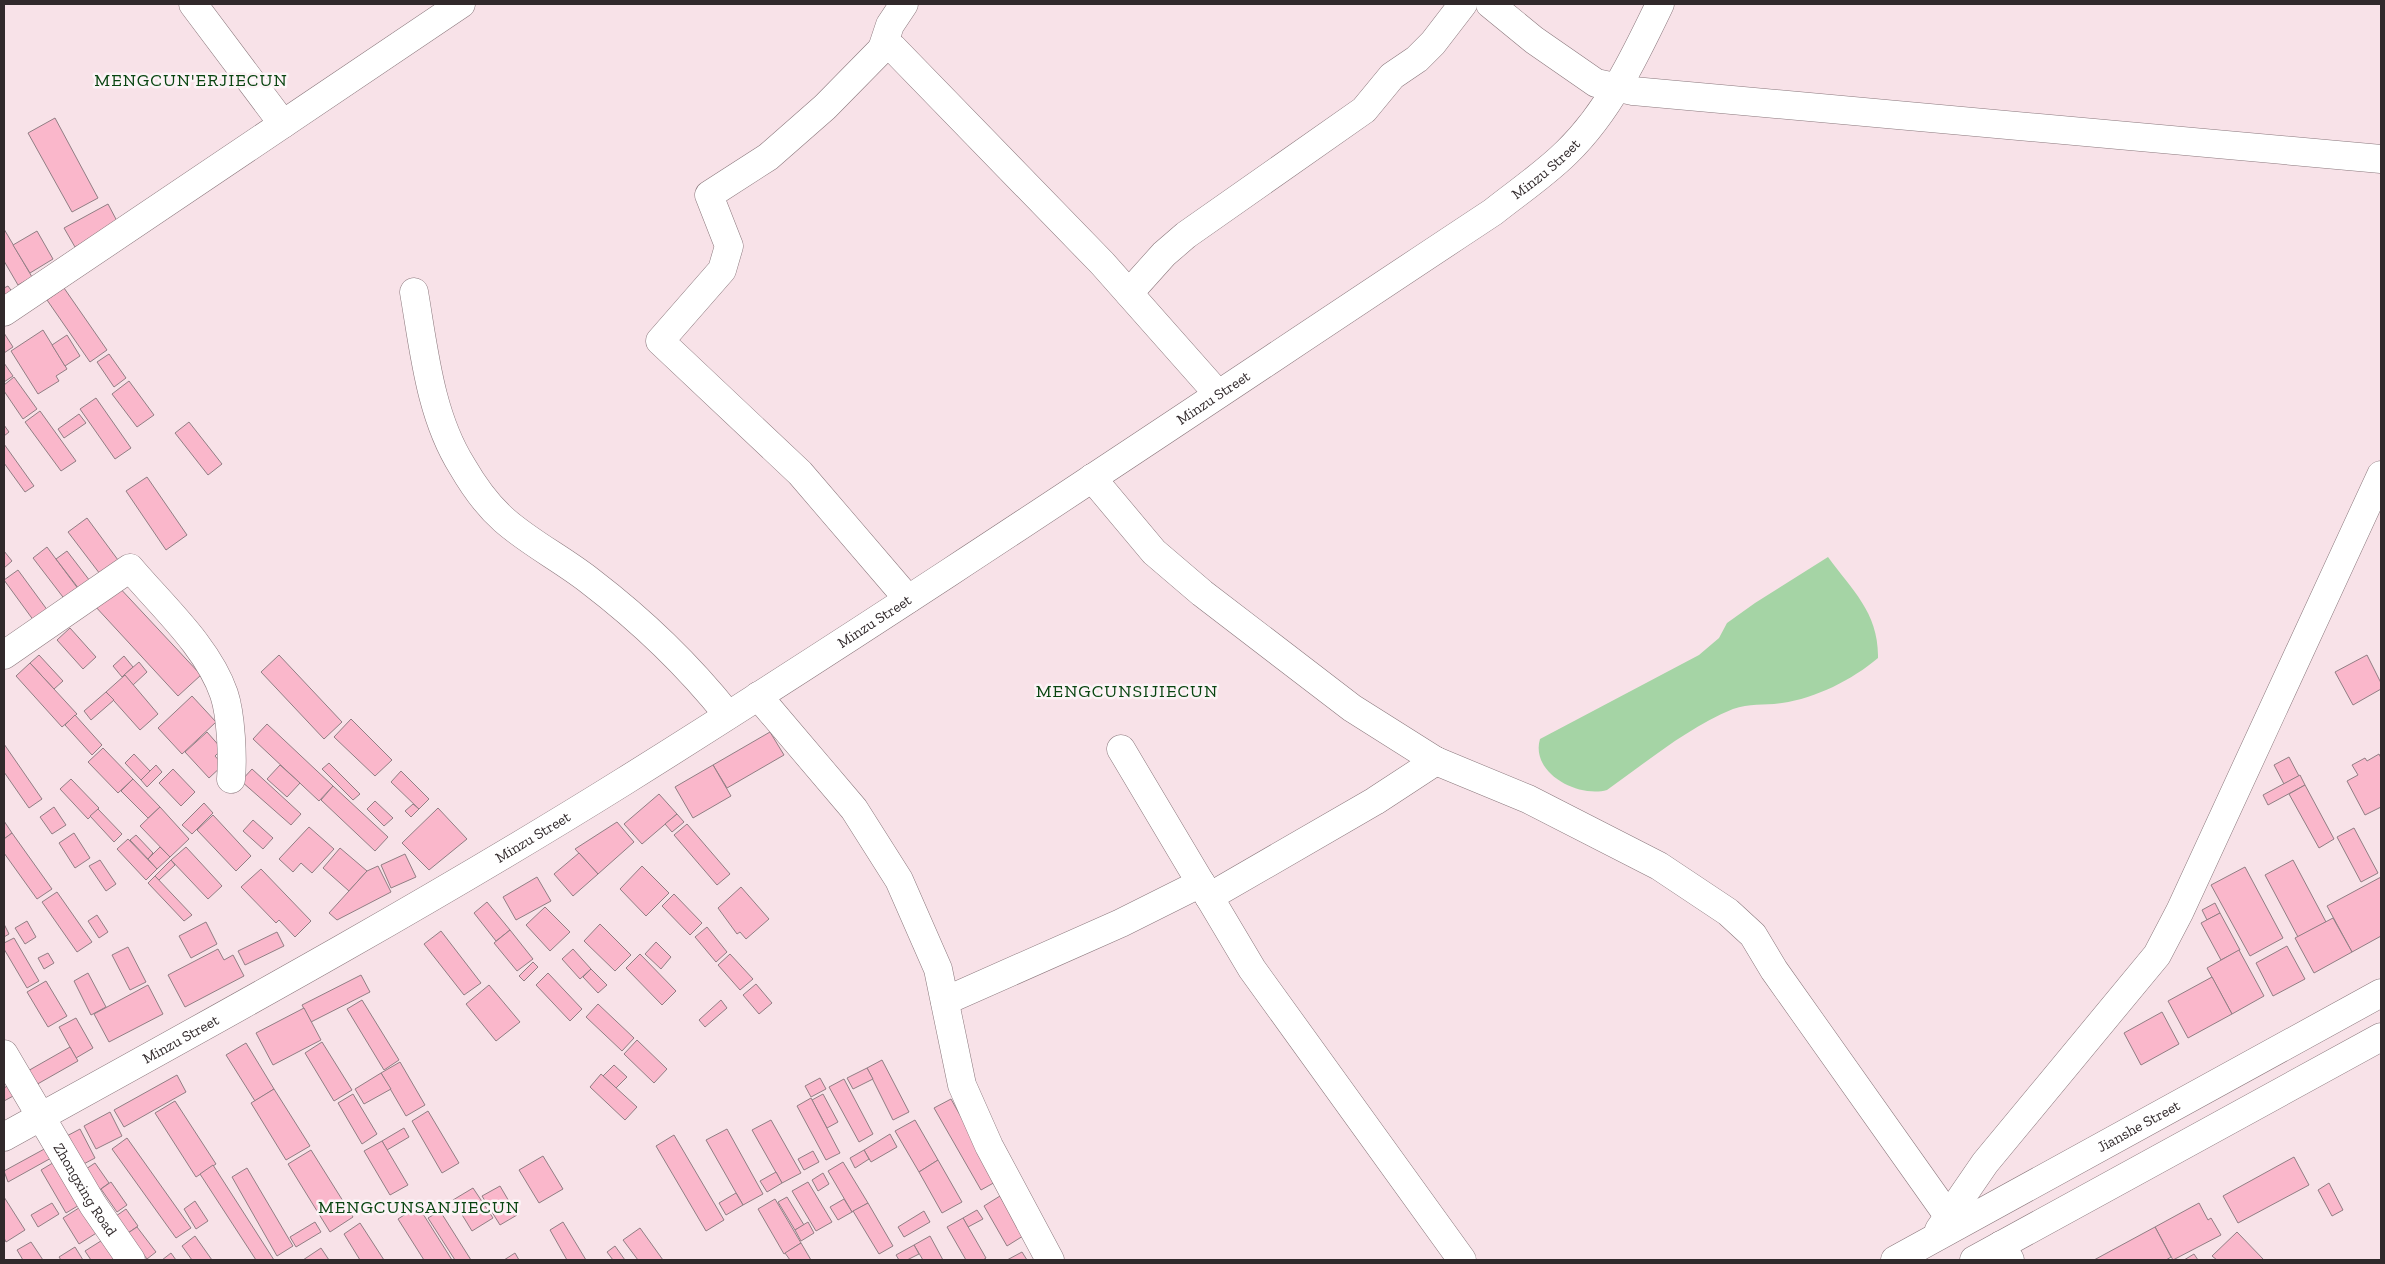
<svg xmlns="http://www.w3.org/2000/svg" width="2385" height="1264" viewBox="0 0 2385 1264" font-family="'Zilla Slab',serif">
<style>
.water{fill:#a5d4a5}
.building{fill:#fab7cb;stroke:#917e84}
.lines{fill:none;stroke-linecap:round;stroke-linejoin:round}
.minor-casing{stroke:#8a777c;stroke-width:29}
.major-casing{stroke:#8a777c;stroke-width:29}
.minor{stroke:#fff;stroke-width:28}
.major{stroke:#fff;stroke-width:28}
.labels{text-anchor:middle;stroke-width:5;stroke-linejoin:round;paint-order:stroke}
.street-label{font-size:15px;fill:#31292b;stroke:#fcf3f6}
.quarter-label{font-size:18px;letter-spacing:1px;fill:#084410;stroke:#fcf3f6}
</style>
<rect width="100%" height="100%" fill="#f8e2e8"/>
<!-- water -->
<path class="water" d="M 1828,557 C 1852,590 1879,613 1878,658 C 1852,680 1816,698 1782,703 C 1765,706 1750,703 1733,709 C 1687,728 1648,761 1607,790 C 1578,798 1530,773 1540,739 L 1699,655 L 1719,638 L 1727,623 L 1755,603 Z"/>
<!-- building -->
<g class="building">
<polygon points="55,118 98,198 72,212 28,133"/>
<polygon points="108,204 118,223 75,247 64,228"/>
<polygon points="4,229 32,277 18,285 4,261"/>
<polygon points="37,231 53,259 30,273 13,245"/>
<polygon points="8,286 13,293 4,299 4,288"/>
<polygon points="64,288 107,350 90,362 47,300"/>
<polygon points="43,330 67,369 56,376 59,381 38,394 11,351"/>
<polygon points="4,333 13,347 4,353"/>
<polygon points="67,335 80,356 65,366 52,345"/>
<polygon points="109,354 126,378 114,387 97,362"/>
<polygon points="4,363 13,376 4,382"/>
<polygon points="14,377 37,409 23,419 4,391 4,385"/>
<polygon points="129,381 154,415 137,427 112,394"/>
<polygon points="96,398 131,448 115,459 80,409"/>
<polygon points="40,411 76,461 61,471 25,422"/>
<polygon points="79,414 86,423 64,438 58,429"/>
<polygon points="189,422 222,464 208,475 175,433"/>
<polygon points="4,425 9,432 4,436"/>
<polygon points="4,444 34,486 25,492 4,463"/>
<polygon points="147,477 187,535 166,550 126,491"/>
<polygon points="87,518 118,560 100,574 68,532"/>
<polygon points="47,547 79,590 66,601 33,558"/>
<polygon points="4,551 12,561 4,568"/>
<polygon points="67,551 90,581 79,589 56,559"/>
<polygon points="18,570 48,611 34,621 4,580"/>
<polygon points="116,584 201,675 178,696 94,605"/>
<polygon points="70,628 96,657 83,669 57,640"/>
<polygon points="39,655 63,681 54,689 30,663"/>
<polygon points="279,655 342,722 324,739 261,672"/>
<polygon points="2367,655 2381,683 2381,689 2353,705 2335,672"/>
<polygon points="124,656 133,667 122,677 113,666"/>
<polygon points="139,662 147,672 133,685 124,675"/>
<polygon points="30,663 77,714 62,727 16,676"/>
<polygon points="125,675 158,714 140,730 106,692"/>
<polygon points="106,692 114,700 91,720 84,711"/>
<polygon points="192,696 216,722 182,754 158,728"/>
<polygon points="75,715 102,745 92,755 65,725"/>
<polygon points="351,719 392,760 375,776 334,737"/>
<polygon points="267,724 333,786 319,801 253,739"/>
<polygon points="207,732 222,749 215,756 223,765 209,778 185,752"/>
<polygon points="770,732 784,755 727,788 713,765"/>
<polygon points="4,744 42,799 29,808 4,772"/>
<polygon points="103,748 133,779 118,793 88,762"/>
<polygon points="134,754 150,771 141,780 125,763"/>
<polygon points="2379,754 2381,758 2381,807 2365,815 2347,781 2358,775 2352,765 2365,758 2367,761"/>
<polygon points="2289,757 2299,776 2284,784 2274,765"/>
<polygon points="329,763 360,794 353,800 322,769"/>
<polygon points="156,765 162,772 147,787 141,780"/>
<polygon points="280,765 300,783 287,797 267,779"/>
<polygon points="713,765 731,796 693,818 675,787"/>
<polygon points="173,769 195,792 181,806 159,783"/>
<polygon points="252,769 301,814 291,825 241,781"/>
<polygon points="401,771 429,799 419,809 391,782"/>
<polygon points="2300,775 2305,785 2268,805 2263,795"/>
<polygon points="71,779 99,808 88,819 60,789"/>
<polygon points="133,779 160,807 148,818 121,791"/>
<polygon points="2305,785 2334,839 2319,848 2289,794"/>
<polygon points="333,786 388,837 375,851 321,800"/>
<polygon points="659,794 677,814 642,844 624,824"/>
<polygon points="375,801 393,818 384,826 367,809"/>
<polygon points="204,803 213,813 192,834 182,825"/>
<polygon points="413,804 419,809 411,817 405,811"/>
<polygon points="54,807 66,825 52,834 40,817"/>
<polygon points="160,807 189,839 170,857 140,826"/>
<polygon points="438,808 467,839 429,870 402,843"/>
<polygon points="98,809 122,834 114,842 90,816"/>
<polygon points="677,814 684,822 672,832 665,824"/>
<polygon points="213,815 251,856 236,871 197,830"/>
<polygon points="253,820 273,838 263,849 243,831"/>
<polygon points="4,821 12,833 4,839"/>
<polygon points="617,822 634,842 598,874 575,849"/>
<polygon points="687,824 730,874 717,885 674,835"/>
<polygon points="309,827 334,849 312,873 301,863 293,872 279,859"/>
<polygon points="2354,828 2378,873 2361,882 2337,837"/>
<polygon points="12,833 52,889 37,899 4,853 4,839"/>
<polygon points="74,833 90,858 75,868 59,843"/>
<polygon points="136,835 153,853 148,859 130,840"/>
<polygon points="128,839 157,869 146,880 117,849"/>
<polygon points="160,847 170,857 157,869 148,859"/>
<polygon points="186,847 222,886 208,899 171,860"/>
<polygon points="340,848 367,871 349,891 323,868"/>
<polygon points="579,853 598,874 573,896 554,874"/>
<polygon points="405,854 416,877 391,888 381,865"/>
<polygon points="100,860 116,884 106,891 89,866"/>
<polygon points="171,860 175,865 159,880 155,876"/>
<polygon points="2293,860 2326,922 2298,937 2265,875"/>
<polygon points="378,866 391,892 337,920 329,913 367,871"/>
<polygon points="642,866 669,893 646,916 620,889"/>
<polygon points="2245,867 2283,938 2250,956 2211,885"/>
<polygon points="261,869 311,921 295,937 279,920 276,923 241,887"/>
<polygon points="155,876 192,915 184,921 148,883"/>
<polygon points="537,877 551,901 516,920 503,897"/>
<polygon points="2381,877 2381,936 2352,952 2327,906"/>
<polygon points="741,887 769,919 746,939 740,932 737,934 718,908"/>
<polygon points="57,892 92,942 77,952 42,902"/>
<polygon points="674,894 702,923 690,935 662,906"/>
<polygon points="487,902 510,930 496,941 474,913"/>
<polygon points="2215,903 2220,913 2207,920 2202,910"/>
<polygon points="545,907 570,932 550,951 526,925"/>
<polygon points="2220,913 2240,950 2221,960 2201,923"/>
<polygon points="97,915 108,932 99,938 88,921"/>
<polygon points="2333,918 2352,952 2314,973 2295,938"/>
<polygon points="27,921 36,937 25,944 15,928"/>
<polygon points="206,922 217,944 191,958 179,936"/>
<polygon points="4,924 9,934 4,937"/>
<polygon points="600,924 631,955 615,971 584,941"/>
<polygon points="707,927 727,952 716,962 695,937"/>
<polygon points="510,930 533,959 517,971 494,943"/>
<polygon points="441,931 481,983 464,995 424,944"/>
<polygon points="277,932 284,946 245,965 238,951"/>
<polygon points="14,938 39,981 27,988 4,949 4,943"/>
<polygon points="656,942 671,957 661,969 645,954"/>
<polygon points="2287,946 2305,979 2273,996 2256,963"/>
<polygon points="128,947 146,982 130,990 112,955"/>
<polygon points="218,949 224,960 233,955 244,976 185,1007 168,975"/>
<polygon points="573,949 591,969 580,979 562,959"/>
<polygon points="2239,950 2264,996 2232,1014 2207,968"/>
<polygon points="48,953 54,963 44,969 38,958"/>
<polygon points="640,954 676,991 662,1005 626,968"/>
<polygon points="730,954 753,979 740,990 718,965"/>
<polygon points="533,962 538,967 524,981 519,976"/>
<polygon points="591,969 607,985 598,993 583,977"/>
<polygon points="88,973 106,1007 91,1015 74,981"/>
<polygon points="548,973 582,1009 570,1021 536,985"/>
<polygon points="361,975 370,992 311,1022 302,1005"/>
<polygon points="2212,977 2232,1014 2188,1038 2168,1001"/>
<polygon points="46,981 67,1016 48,1027 27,992"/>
<polygon points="756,984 772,1003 759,1014 743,995"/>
<polygon points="148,985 163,1014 109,1042 94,1014"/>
<polygon points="489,985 520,1022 496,1041 466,1004"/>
<polygon points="362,1000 399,1060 384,1070 347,1009"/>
<polygon points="721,1000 727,1008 705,1027 699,1020"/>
<polygon points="598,1004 634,1038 622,1051 586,1017"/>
<polygon points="304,1008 321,1040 273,1065 256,1033"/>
<polygon points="2162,1012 2179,1044 2141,1065 2124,1033"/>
<polygon points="76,1018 93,1048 76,1058 59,1027"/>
<polygon points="637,1040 667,1069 654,1083 624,1054"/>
<polygon points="322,1042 352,1090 334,1101 305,1053"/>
<polygon points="246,1043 274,1089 255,1101 226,1055"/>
<polygon points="70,1047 78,1061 34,1086 26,1072"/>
<polygon points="882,1060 909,1112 893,1120 867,1068"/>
<polygon points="400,1062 425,1105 406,1116 381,1073"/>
<polygon points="614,1065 627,1077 616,1088 603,1076"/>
<polygon points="867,1068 873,1079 853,1089 847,1078"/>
<polygon points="381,1073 391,1089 364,1104 355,1089"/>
<polygon points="601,1074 637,1107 625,1120 590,1087"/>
<polygon points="177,1075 186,1092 124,1127 114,1110"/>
<polygon points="820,1078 826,1089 811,1097 805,1086"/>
<polygon points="844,1079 873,1134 859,1142 829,1087"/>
<polygon points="9,1085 15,1095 4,1101 4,1088"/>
<polygon points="274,1089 310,1146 286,1160 251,1103"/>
<polygon points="353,1094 377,1134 362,1144 338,1103"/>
<polygon points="823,1094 838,1122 827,1128 812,1100"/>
<polygon points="811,1098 840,1153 826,1160 797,1106"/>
<polygon points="951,1099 997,1181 981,1190 934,1108"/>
<polygon points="175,1101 216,1164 196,1177 155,1113"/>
<polygon points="428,1111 459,1163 442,1173 412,1121"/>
<polygon points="110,1112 122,1136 96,1149 84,1126"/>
<polygon points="771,1120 801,1173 782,1183 752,1130"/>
<polygon points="915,1120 938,1160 919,1172 895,1131"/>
<polygon points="404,1128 409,1137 387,1150 382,1141"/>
<polygon points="80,1129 95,1158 78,1167 63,1138"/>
<polygon points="727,1129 763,1194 743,1205 706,1140"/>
<polygon points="890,1134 897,1147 871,1162 864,1150"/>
<polygon points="674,1135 724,1220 706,1231 656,1146"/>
<polygon points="127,1138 191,1228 176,1238 112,1149"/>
<polygon points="382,1141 408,1185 390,1195 364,1151"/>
<polygon points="48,1147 53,1157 8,1182 4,1171"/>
<polygon points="311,1150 353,1217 330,1232 288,1164"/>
<polygon points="864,1150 869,1159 855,1168 850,1158"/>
<polygon points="813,1151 819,1162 804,1170 798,1159"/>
<polygon points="543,1156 563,1189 539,1203 519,1170"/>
<polygon points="2294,1157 2309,1185 2238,1223 2223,1196"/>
<polygon points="938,1160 962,1202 942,1213 919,1172"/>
<polygon points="56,1161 81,1204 66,1213 41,1170"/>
<polygon points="843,1162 868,1203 852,1212 828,1171"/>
<polygon points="95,1163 109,1183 98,1191 83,1171"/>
<polygon points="213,1165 274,1260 256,1260 200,1174"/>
<polygon points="247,1168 293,1246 277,1256 232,1177"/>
<polygon points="776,1172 782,1183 767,1192 760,1181"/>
<polygon points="823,1173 829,1184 818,1191 812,1180"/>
<polygon points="111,1182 127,1205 117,1212 101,1189"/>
<polygon points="808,1182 832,1222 816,1231 792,1191"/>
<polygon points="2329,1183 2343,1210 2332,1216 2318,1190"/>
<polygon points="500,1186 517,1215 500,1225 482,1196"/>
<polygon points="473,1188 493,1218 472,1231 453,1200"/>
<polygon points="736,1193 743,1205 726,1215 719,1203"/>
<polygon points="1000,1196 1023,1236 1007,1246 984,1206"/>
<polygon points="4,1197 25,1230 6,1242 4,1238"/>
<polygon points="787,1197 804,1225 795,1230 778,1202"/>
<polygon points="775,1199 801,1243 784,1254 758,1209"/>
<polygon points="844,1199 852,1212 838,1220 830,1207"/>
<polygon points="195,1201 208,1221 196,1229 184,1209"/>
<polygon points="52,1203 59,1214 38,1227 31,1215"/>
<polygon points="868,1203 893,1246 879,1254 853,1211"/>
<polygon points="2199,1203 2208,1220 2211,1218 2221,1235 2173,1260 2155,1227"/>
<polygon points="82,1206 98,1232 79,1244 63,1218"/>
<polygon points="418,1206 452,1260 424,1260 398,1219"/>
<polygon points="126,1209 138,1226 128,1233 116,1216"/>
<polygon points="977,1210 983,1219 968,1227 963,1218"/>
<polygon points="440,1211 471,1260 455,1260 428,1218"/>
<polygon points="924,1211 930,1222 904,1237 898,1227"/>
<polygon points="963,1218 986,1258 983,1260 966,1260 947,1227"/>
<polygon points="315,1222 321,1232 296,1247 290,1237"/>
<polygon points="563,1222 586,1260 567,1260 550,1230"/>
<polygon points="808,1222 814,1233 801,1241 795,1230"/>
<polygon points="360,1223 384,1260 360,1260 344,1234"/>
<polygon points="137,1227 156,1252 147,1259 128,1233"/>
<polygon points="2155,1227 2171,1257 2166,1260 2094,1260"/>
<polygon points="640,1228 663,1260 638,1260 623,1240"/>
<polygon points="2237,1232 2264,1260 2217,1260 2212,1256"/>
<polygon points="195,1236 212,1260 192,1260 182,1246"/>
<polygon points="930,1236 943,1260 923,1260 914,1245"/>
<polygon points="104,1239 118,1260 91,1260 85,1251"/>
<polygon points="31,1242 43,1260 23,1260 17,1250"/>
<polygon points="801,1243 811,1260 790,1260 785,1253"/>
<polygon points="914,1245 919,1254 907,1260 899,1260 896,1255"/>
<polygon points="615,1246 625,1260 613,1260 607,1252"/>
<polygon points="75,1247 83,1260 61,1260 59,1257"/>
<polygon points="321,1248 329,1260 303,1260"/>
<polygon points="1022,1252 1027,1260 1007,1260"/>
<polygon points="171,1253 176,1260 162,1260"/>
<polygon points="515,1253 519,1260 504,1260"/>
<polygon points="2194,1254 2198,1260 2184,1260"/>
</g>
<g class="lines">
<defs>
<g id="minor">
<polyline points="193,4 283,124"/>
<polyline points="1490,4 1534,40 1596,83 1633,91 2381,159"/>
<polyline points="882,49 890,25 904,4"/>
<path d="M 414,292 C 424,350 430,415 462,466 C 473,485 487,505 504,520 C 530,543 562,559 590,581 C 641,620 688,665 728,715"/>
<polyline points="1129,293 1164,254 1186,235 1364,110 1392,76 1417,59 1433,43 1463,4"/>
<polyline points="4,312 461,4"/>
<polyline points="1092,478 1154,552 1202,593 1352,708 1436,761 1528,799 1659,866 1728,912 1753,935 1774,970 1949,1217"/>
<polyline points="908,599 800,473 660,341 722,270 729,246 709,195 768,157 825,107 882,49 893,48 1102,263 1218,394"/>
<path d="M 4,655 L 130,568 C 162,606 208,647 224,694 C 231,715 233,757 231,779"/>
<polyline points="758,696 854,809 899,880 938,969 962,1085 989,1146 1050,1260"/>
<polyline points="1121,749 1252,969 1462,1260"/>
<polyline points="1209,897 1375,801 1436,761"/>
<polyline points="945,1001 1121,923 1201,883"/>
<path id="s1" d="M 4,1054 L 93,1205 L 131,1260"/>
<polyline points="1939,1230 1985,1163 2157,955 2180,911 2381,475"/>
<polyline points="2001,1245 2010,1260"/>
</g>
<g id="major">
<path id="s2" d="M 4,1137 C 212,1022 421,908 623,782 C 917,598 1204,403 1493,212 C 1518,192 1545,174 1567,152 C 1609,111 1635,56 1660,4"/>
<path id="s3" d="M 1895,1260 L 2381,993"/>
<polyline points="1974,1260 2381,1037"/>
</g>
</defs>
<!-- minor casing -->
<use href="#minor" class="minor-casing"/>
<!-- major casing -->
<use href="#major" class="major-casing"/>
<!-- minor -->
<use href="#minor" class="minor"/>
<!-- major -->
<use href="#major" class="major"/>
</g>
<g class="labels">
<!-- street labels -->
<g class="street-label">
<text dy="5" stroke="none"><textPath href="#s2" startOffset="1822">Minzu Street</textPath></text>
<text dy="5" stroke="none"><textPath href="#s2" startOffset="1418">Minzu Street</textPath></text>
<text dy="5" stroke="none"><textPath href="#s2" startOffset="1012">Minzu Street</textPath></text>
<text dy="5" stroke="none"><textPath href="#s2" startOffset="608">Minzu Street</textPath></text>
<text dy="5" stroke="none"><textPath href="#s2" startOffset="202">Minzu Street</textPath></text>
<text dy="5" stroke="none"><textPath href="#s3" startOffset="278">Jianshe Street</textPath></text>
<text dy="5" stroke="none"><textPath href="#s1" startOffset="158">Zhongxing Road</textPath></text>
</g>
<!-- quarter labels -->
<g class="quarter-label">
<text x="191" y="86">MENGCUN'ERJIECUN</text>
<text x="1127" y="697">MENGCUNSIJIECUN</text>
<text x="419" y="1213">MENGCUNSANJIECUN</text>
</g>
</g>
<!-- border -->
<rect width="2385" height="1264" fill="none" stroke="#31292b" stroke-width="10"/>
</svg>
